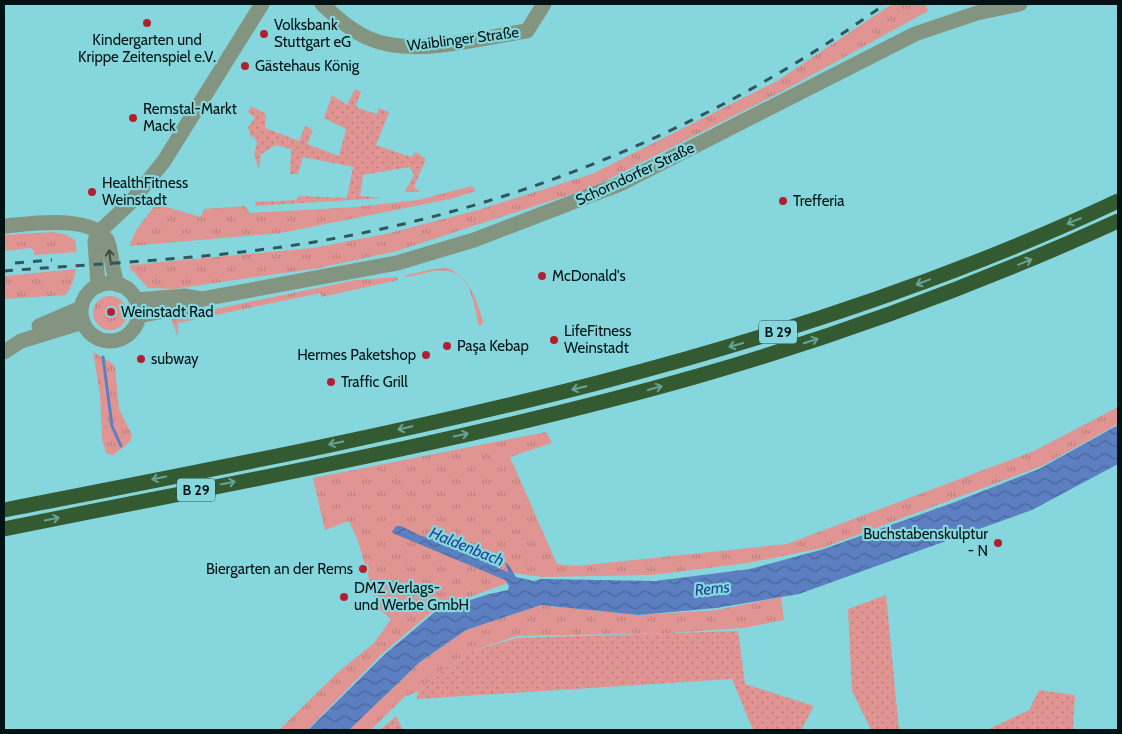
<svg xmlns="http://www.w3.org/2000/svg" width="1122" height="734" viewBox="0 0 1122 734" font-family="Cabin,sans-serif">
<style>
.grass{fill:url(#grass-tufts)}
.park{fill:url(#park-dots)}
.water{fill:url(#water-waves)}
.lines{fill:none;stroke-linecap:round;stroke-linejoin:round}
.stream{stroke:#5b7fc1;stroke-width:3}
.minor{stroke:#839581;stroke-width:15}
.highway{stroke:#345a31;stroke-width:15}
.rail{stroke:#30585c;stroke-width:3;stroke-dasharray:9 9;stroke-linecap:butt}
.oneway{stroke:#65a598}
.oneway2{stroke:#3b4d45}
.poi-dot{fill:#b21f2e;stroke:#86d7dd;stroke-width:2}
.labels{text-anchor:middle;stroke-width:4.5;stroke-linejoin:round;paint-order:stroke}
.shield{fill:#86d7dd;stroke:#284d50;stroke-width:1}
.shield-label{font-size:14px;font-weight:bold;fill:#001214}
.poi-label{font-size:15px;fill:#001214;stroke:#86d7dd;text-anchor:start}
.street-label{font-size:15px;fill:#001214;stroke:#86d7dd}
.water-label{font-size:16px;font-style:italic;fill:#1e4596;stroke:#86d7dd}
</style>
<defs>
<pattern id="grass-tufts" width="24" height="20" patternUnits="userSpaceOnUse" patternTransform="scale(1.25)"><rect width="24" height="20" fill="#e09592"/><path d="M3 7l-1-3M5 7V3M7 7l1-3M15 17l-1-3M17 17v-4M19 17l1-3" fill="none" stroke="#be7f7d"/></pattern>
<pattern id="park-dots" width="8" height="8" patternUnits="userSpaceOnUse" patternTransform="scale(1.25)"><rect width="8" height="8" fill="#e09592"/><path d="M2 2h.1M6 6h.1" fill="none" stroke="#be7f7d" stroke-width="1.8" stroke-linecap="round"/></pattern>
<pattern id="water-waves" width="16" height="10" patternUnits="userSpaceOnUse" patternTransform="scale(1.25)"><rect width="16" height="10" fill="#5b7fc1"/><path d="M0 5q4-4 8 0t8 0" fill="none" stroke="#49679c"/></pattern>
</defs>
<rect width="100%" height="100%" fill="#86d7dd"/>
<!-- grass -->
<g class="grass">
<polygon points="892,4 926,4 928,11 783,91 593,187 397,251 319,268 173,289 148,288 130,268 130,265 313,248 386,234 478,210 592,174 777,81"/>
<polygon points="472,186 476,191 450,199 281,233 129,246 137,229 156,204 201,217 204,209 245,206 250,213 356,207 418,200"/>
<polygon points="54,232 66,235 75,240 77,252 35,255 32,248 4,251 4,235"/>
<path d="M 447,268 C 470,277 476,299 483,321 L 482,325 L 479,326 C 472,296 470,263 429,272 C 421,274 409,278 403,276 L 433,269 Z"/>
<polygon points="76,269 73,282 66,295 4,299 4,276"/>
<polygon points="397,277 398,280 322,297 320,293 178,323 178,338 171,318 356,280"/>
<circle cx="110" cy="313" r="17"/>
<polygon points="93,352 112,363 115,367 119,409 132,435 130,442 113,455 106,453 102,439 100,395"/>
<polygon points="1118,407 1118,424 1042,466 822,548 748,563 652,575 542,577 514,573 505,584 434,610 383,653 307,730 279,730 338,672 374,643 391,619 377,607 358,541 349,521 325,530 313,478 546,432 552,443 510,457 557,564 576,566 787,544 1034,451"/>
<polygon points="781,597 784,620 743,628 669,633 517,636 472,651 443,670 419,691 404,697 371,730 349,730 420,662 466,630 541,605 639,615 717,610"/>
</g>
<!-- park -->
<g class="park">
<polygon points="355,89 361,92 356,105 358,108 377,114 379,108 389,112 376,145 411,157 416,152 426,159 414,187 420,192 405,192 414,175 410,167 363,175 360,196 383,198 255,206 256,202 296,200 299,196 347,198 353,167 303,157 298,174 290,174 291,149 276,145 261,154 259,170 254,154 257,143 254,136 251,137 248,127 255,118 248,112 251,106 266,114 265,128 299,141 305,126 313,130 307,144 339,156 346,129 324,118 332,95 347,105"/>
<polygon points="886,595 899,730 871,730 852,691 848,609"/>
<polygon points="738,631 745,684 814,706 801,730 753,730 732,679 417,699 418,692 443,670 472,651 517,638"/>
<polygon points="1039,690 1075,695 1073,730 987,730 1029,710"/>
<polygon points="396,716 403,730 380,730"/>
</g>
<!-- water -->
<polygon class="water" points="1118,425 1118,464 1032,510 799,594 716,608 639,615 541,605 466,630 420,662 349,730 308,730 385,654 436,611 489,594 508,590 509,586 505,580 395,534 392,532 396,526 401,526 419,535 462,549 487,553 496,561 497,568 508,572 505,562 508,564 516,577 534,581 541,579 655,581 750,569 824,549 955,502 1039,469"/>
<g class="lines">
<!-- stream -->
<polyline class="stream" points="103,357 112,426 121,446"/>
<!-- minor -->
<g class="minor">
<path d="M 322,4 C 336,17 350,30 368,38 C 412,58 480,38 527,31 L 544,4"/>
<path d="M 4,226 C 30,224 90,214 107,240 C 112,249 111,271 118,285"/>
<circle cx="110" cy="312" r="29"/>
<polyline points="98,286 95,241 98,233 130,203 164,161 262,4"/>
<polyline points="136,300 184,296 202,299"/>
<polyline points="138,316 186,307 202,299 397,263 474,240 620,184 915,34 977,13 1020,4"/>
<polyline points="39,326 81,308"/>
<polyline points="4,352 21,341 83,322"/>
</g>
<!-- highway -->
<g class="highway">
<path d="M 4,510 C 382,436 767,366 1118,201"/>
<path d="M 4,529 C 236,482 470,441 698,376 C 841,335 982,283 1118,221"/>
</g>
<!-- rail -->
<g class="rail">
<polyline points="15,263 52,260"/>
<path d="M 4,271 C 105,263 208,259 308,243 C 517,209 714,127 885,4"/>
</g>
</g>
<!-- one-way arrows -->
<defs><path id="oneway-shaft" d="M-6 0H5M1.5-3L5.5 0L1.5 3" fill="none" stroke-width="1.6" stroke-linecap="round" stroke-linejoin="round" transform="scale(1.25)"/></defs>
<g class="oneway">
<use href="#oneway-shaft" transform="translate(1074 221) rotate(157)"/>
<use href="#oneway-shaft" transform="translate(1025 262) rotate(-22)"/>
<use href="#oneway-shaft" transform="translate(923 282) rotate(159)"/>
<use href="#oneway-shaft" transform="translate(811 341) rotate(-18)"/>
<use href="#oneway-shaft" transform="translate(736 345) rotate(164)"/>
<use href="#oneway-shaft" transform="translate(579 388) rotate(167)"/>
<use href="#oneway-shaft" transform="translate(655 388) rotate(-15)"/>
<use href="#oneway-shaft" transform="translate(405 428) rotate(167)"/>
<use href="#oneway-shaft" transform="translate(461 435) rotate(-12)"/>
<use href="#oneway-shaft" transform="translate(336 443) rotate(168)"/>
<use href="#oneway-shaft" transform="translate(159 478) rotate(168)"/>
<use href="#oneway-shaft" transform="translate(228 483) rotate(-11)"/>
<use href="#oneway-shaft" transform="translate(52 519) rotate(-11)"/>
</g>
<use class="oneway2" href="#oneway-shaft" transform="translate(110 257) rotate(-97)"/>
<!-- markers -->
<g class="poi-dot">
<circle cx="147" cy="23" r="5"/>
<circle cx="264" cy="34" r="5"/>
<circle cx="245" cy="66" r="5"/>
<circle cx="133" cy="118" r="5"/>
<circle cx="92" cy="192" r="5"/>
<circle cx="783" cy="201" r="5"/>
<circle cx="542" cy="276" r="5"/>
<circle cx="111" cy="312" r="5"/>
<circle cx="554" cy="340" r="5"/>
<circle cx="447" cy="346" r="5"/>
<circle cx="426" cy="355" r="5"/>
<circle cx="141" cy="359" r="5"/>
<circle cx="331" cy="382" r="5"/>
<circle cx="998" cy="543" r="5"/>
<circle cx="363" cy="569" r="5"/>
<circle cx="344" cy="597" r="5"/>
</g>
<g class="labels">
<!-- shield labels -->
<g class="shield">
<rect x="759" y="320.5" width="38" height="23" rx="4"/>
<rect x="177" y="478.5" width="38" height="23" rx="4"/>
</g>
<g class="shield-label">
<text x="778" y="337">B 29</text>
<text x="196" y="495">B 29</text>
</g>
<!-- poi labels -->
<g class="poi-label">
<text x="274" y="30">Volksbank<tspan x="274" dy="17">Stuttgart eG</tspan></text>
<text x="147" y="45" text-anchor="middle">Kindergarten und<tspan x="147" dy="17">Krippe Zeitenspiel e.V.</tspan></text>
<text x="255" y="71">Gästehaus König</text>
<text x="143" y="114">Remstal-Markt<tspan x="143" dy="17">Mack</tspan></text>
<text x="102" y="188">HealthFitness<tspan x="102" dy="17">Weinstadt</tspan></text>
<text x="793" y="206">Trefferia</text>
<text x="552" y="281">McDonald's</text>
<text x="121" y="317">Weinstadt Rad</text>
<text x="564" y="336">LifeFitness<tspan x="564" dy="17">Weinstadt</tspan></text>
<text x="457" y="351">Paşa Kebap</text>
<text x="416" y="360" text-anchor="end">Hermes Paketshop</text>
<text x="151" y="364">subway</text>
<text x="341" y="387">Traffic Grill</text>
<text x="988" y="539" text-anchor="end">Buchstabenskulptur<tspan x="988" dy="17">- N</tspan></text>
<text x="353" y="574" text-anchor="end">Biergarten an der Rems</text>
<text x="354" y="593">DMZ Verlags-<tspan x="354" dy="17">und Werbe GmbH</tspan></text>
</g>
<!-- street labels -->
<g class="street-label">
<text transform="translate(463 39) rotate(-7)" y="5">Waiblinger Straße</text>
<text transform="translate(635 174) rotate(-25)" y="5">Schorndorfer Straße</text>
</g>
<!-- water labels -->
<g class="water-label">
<text transform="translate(467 546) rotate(22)" y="6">Haldenbach</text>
<text transform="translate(712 588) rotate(-6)" y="6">Rems</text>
</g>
</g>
<!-- border -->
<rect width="1122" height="734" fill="none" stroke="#001214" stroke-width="10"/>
</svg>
